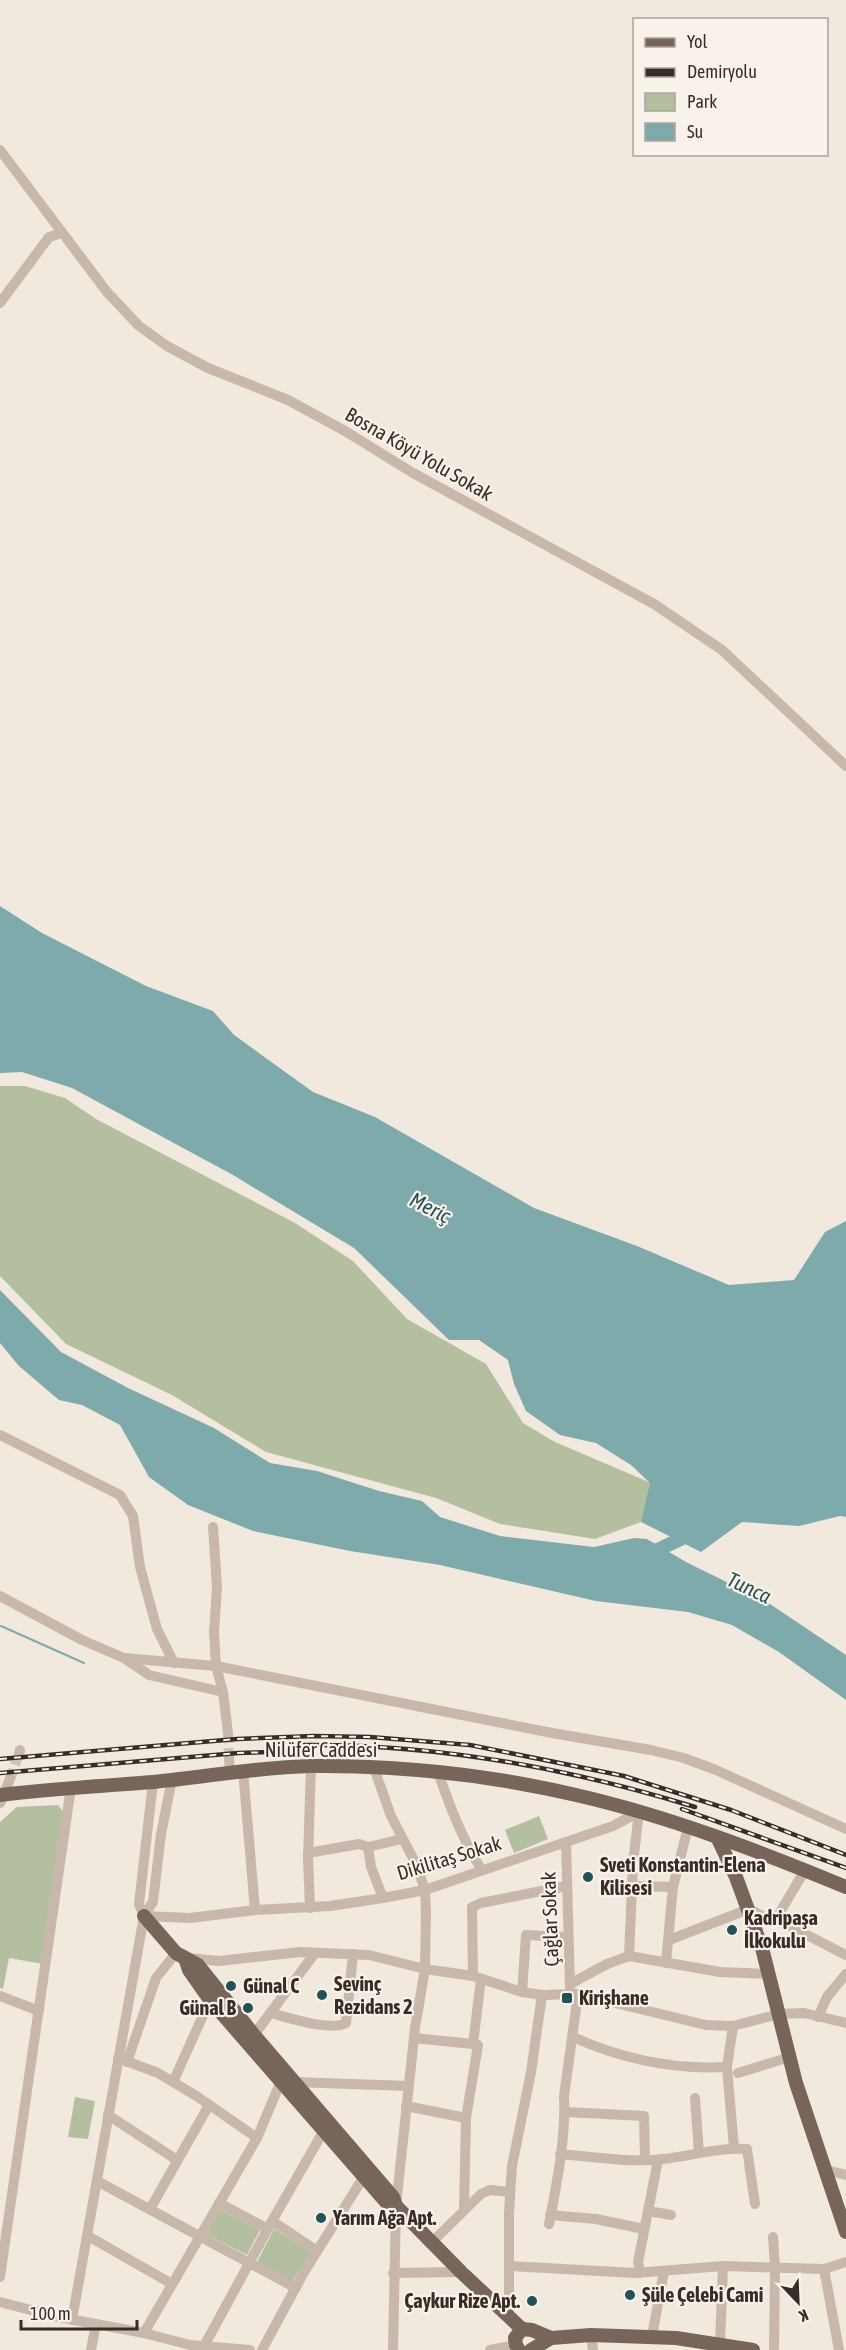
<svg xmlns="http://www.w3.org/2000/svg" width="846" height="2350" viewBox="0 0 846 2350" font-family="'Asap Condensed',sans-serif">
<style>
.green{fill:#b4bf9f}
.water{fill:#7faaac}
.lines{fill:none;stroke-linecap:round;stroke-linejoin:round}
.stream{stroke:#7faaac;stroke-width:2}
.river{stroke:#7faaac;stroke-width:14}
.minor-tunnel{stroke:#ccc3ba;stroke-width:10;stroke-dasharray:10 5;stroke-linecap:butt}
.minor{stroke:#c8b8ab;stroke-width:10}
.major{stroke:#77655c;stroke-width:14}
.rail-casing{stroke:#362d29;stroke-width:4.5}
.rail{stroke:#f9f2ea;stroke-width:2;stroke-dasharray:7;stroke-linecap:butt}
.poi-dot{fill:#225255;stroke:#f9f2ea;stroke-width:2}
.labels{text-anchor:middle;stroke-width:4.5;stroke-linejoin:round;paint-order:stroke}
.street-label{font-size:20px;fill:#362d29;stroke:#f9f2ea}
.poi-label{font-size:20px;font-weight:bold;fill:#362d29;stroke:#f9f2ea;text-anchor:start}
.water-label{font-size:21px;font-style:italic;fill:#225255;stroke:#f9f2ea}
</style>
<rect width="100%" height="100%" fill="#f1e8de"/>
<!-- green -->
<g class="green">
<polygon points="0,1086 25,1086 65,1098 96,1119 295,1223 353,1261 407,1319 486,1364 523,1423 555,1442 651,1483 641,1522 595,1539 500,1524 436,1498 266,1452 172,1395 66,1344 0,1276"/>
<polygon points="58,1805 65,1814 43,1964 9,1958 3,1989 0,1988 0,1822 17,1807"/>
<polygon points="539,1816 548,1839 514,1853 505,1830"/>
<polygon points="75,2097 95,2101 88,2139 68,2137"/>
<polygon points="221,2210 260,2230 247,2255 206,2234"/>
<polygon points="274,2229 311,2252 292,2282 257,2262"/>
</g>
<!-- water -->
<g class="water">
<polygon points="0,906 42,933 146,986 213,1011 234,1035 313,1092 375,1117 534,1208 637,1246 729,1285 794,1280 825,1232 846,1221 846,1517 840,1516 799,1526 742,1522 701,1552 641,1522 650,1483 631,1465 596,1443 560,1435 526,1411 514,1384 508,1360 479,1340 449,1340 354,1248 233,1175 72,1088 22,1072 0,1073"/>
<polygon points="0,1290 61,1352 128,1388 214,1428 270,1463 317,1471 379,1491 422,1501 440,1517 500,1536 594,1547 634,1538 647,1539 686,1562 767,1602 846,1655 846,1700 779,1652 732,1625 688,1612 596,1601 440,1565 350,1551 253,1531 188,1505 149,1477 120,1425 82,1405 59,1400 19,1366 0,1343"/>
</g>
<g class="lines">
<!-- stream -->
<polyline class="stream" points="1,1626 84,1663"/>
<!-- river -->
<polyline class="river" points="645,1556 693,1533"/>
<!-- minor-tunnel -->
<g class="minor-tunnel">
<polyline points="228,1733 229,1759"/>
<polyline points="10,1779 19,1754"/>
</g>
<!-- minor -->
<g class="minor">
<polyline points="0,150 107,292 139,326 167,346 208,368 288,400 345,431 413,473 654,604 722,650 846,766"/>
<polyline points="0,303 49,237 62,233"/>
<polyline points="0,1435 120,1495 133,1516 140,1567 157,1629 174,1663"/>
<polyline points="213,1527 217,1587 214,1632 216,1666 223,1692 228,1733"/>
<polyline points="0,1596 82,1640 124,1658 149,1675 223,1692"/>
<polyline points="124,1658 216,1666 552,1733 651,1750 684,1758 716,1770 846,1829"/>
<polyline points="19,1754 20,1750"/>
<polyline points="229,1759 230,1771"/>
<polyline points="374,1768 391,1816 417,1866 425,1890 426,1912 425,1969 415,2028 396,2206 393,2350"/>
<polyline points="243,1770 255,1910"/>
<path d="M 438,1772 C 450,1807 462,1838 481,1869"/>
<polyline points="0,1803 10,1779"/>
<polyline points="566,1842 570,1988"/>
<polyline points="368,1847 371,1867 383,1898"/>
<polyline points="308,1853 359,1844 368,1847 402,1839"/>
<polyline points="632,1886 673,1887"/>
<polyline points="310,1908 308,1859 311,1766"/>
<polyline points="144,1916 190,1918 255,1910 330,1906 383,1898 425,1890 613,1826 639,1812"/>
<polyline points="144,1916 139,1904 153,1782"/>
<polyline points="776,1919 805,1870"/>
<polyline points="669,1940 749,1909 764,1917 776,1919 846,1955"/>
<polyline points="629,1956 633,1864 639,1812"/>
<polyline points="188,1958 219,1961 300,1952 369,1955 425,1969 473,1976 522,1992 542,1995 578,1994 706,2025 733,2026 779,2014 804,2013 846,2023"/>
<polyline points="666,1963 673,1887 688,1827"/>
<polyline points="473,1976 472,1907 481,1903 567,1886"/>
<polyline points="570,1984 607,1964 629,1956 720,1972 770,1974"/>
<polyline points="522,1992 526,1935 568,1937"/>
<polyline points="0,1996 39,2011"/>
<path d="M 270,2013 C 287,2017 331,2032 346,2023 L 353,1954"/>
<polyline points="818,2017 827,1997 846,1974"/>
<polyline points="733,2026 727,2067 734,2148"/>
<polyline points="254,2035 315,1953"/>
<path d="M 573,2037 C 622,2059 673,2070 727,2067"/>
<polyline points="414,2038 473,2044 481,1979"/>
<polyline points="118,2058 158,2073 198,2097 257,2138"/>
<polyline points="127,2062 156,1978 176,1953"/>
<polyline points="738,2073 790,2057"/>
<polyline points="173,2082 210,2000"/>
<polyline points="294,2082 408,2086"/>
<polyline points="695,2098 699,2153"/>
<polyline points="406,2106 466,2118 464,2209"/>
<polyline points="565,2112 644,2116 645,2160"/>
<polyline points="108,2115 177,2160"/>
<polyline points="466,2118 478,2045 473,2044"/>
<path d="M 560,2154 C 594,2157 630,2163 663,2159 C 691,2156 718,2147 747,2149 L 755,2204"/>
<polyline points="826,2170 846,2175"/>
<polyline points="97,2181 296,2288"/>
<polyline points="219,2203 268,2229"/>
<polyline points="150,2209 209,2105"/>
<polyline points="648,2211 671,2215"/>
<polyline points="550,2215 596,2219 644,2229"/>
<polyline points="272,2221 317,2251"/>
<path d="M 549,2224 C 557,2182 566,2139 564,2096 L 578,1994"/>
<polyline points="88,2236 172,2284"/>
<polyline points="773,2237 775,2266 774,2350"/>
<polyline points="432,2242 481,2194 490,2190 510,2192"/>
<polyline points="510,2266 635,2273 723,2266 824,2269 846,2262"/>
<polyline points="824,2269 839,2350"/>
<polyline points="393,2273 461,2272"/>
<polyline points="640,2273 638,2262 658,2160"/>
<polyline points="0,2277 71,1787"/>
<polyline points="0,2302 58,2317 144,2333 190,2345 250,2350"/>
<polyline points="509,2315 509,2213 512,2166 531,2072 542,1995"/>
<polyline points="72,2320 144,1916 153,1902 161,1834 172,1779"/>
<polyline points="144,2333 257,2138 281,2081"/>
<polyline points="591,2335 593,2350"/>
<polyline points="652,2336 664,2271"/>
<polyline points="720,2345 723,2266"/>
<polyline points="91,2350 96,2324"/>
<polyline points="202,2350 272,2221 323,2132"/>
<polyline points="262,2350 304,2272 363,2178"/>
<polyline points="490,2350 516,2345"/>
</g>
<!-- major -->
<g class="major">
<path d="M 0,1795 C 51,1789 102,1786 153,1782 C 206,1777 258,1767 311,1766 C 400,1765 490,1775 576,1795 C 668,1816 759,1851 846,1887"/>
<polyline points="718,1839 736,1877 762,1948 796,2083 846,2232"/>
<polyline points="144,1916 176,1953 198,1965 254,2035 393,2197 396,2206 461,2272 522,2329"/>
<polyline points="185,1958 189,1970 210,2000 386,2202"/>
<polyline points="519,2350 516,2345 515,2338 522,2329 532,2330 551,2338"/>
<polyline points="531,2350 551,2338 591,2335 676,2338 753,2350"/>
</g>
<defs>
<g id="rail">
<path d="M 296,1745 C 432,1743 565,1767 695,1807"/>
<polyline points="0,1759 237,1739 314,1736 370,1737 470,1745 624,1776 731,1810 846,1855"/>
<polyline points="0,1773 238,1753 307,1751"/>
<polyline points="682,1809 846,1868"/>
</g>
</defs>
<!-- rail casing -->
<use href="#rail" class="rail-casing"/>
<!-- rail -->
<use href="#rail" class="rail"/>
</g>
<!-- markers -->
<g class="poi-dot">
<circle cx="588" cy="1877" r="6"/>
<circle cx="732" cy="1930" r="6"/>
<circle cx="231" cy="1986" r="6"/>
<circle cx="322" cy="1995" r="6"/>
<rect x="561" y="1992" width="12" height="12" rx="3"/>
<circle cx="248" cy="2008" r="6"/>
<circle cx="321" cy="2218" r="6"/>
<circle cx="630" cy="2295" r="6"/>
<circle cx="532" cy="2301" r="6"/>
</g>
<g class="labels">
<!-- street labels -->
<g class="street-label">
<text transform="translate(419 454) rotate(30)" y="7">Bosna Köyü Yolu Sokak</text>
<text x="321" y="1757">Nilüfer Caddesi</text>
<text transform="translate(449 1858) rotate(-17)" y="7">Dikilitaş Sokak</text>
<text transform="translate(550 1919) rotate(-92)" y="7">Çağlar Sokak</text>
</g>
<!-- poi labels -->
<g class="poi-label">
<text x="600" y="1872">Sveti Konstantin-Elena<tspan x="600" dy="23">Kilisesi</tspan></text>
<text x="744" y="1925">Kadripaşa<tspan x="744" dy="23">İlkokulu</tspan></text>
<text x="334" y="1991">Sevinç<tspan x="334" dy="23">Rezidans 2</tspan></text>
<text x="243" y="1993">Günal C</text>
<text x="579" y="2005">Kirişhane</text>
<text x="236" y="2015" text-anchor="end">Günal B</text>
<text x="333" y="2225">Yarım Ağa Apt.</text>
<text x="642" y="2302">Şüle Çelebi Cami</text>
<text x="520" y="2308" text-anchor="end">Çaykur Rize Apt.</text>
</g>
<!-- water labels -->
<g class="water-label">
<text transform="translate(430 1208) rotate(27)" y="7">Meriç</text>
<text transform="translate(749 1588) rotate(25)" y="7">Tunca</text>
</g>
</g>
<!-- legend -->
<rect x="633" y="18" width="195" height="138" fill="#f9f2ea" stroke="#aba39d" stroke-width="1.5"/>
<rect x="645" y="38" width="30" height="9" fill="#77655c" stroke="#aba39d" stroke-width="1.5"/>
<text x="687" y="48" font-size="18" fill="#362d29">Yol</text>
<rect x="645" y="68" width="30" height="9" fill="#362d29" stroke="#aba39d" stroke-width="1.5"/>
<text x="687" y="78" font-size="18" fill="#362d29">Demiryolu</text>
<rect x="645" y="93" width="30" height="18" fill="#b4bf9f" stroke="#aba39d" stroke-width="1.5"/>
<text x="687" y="108" font-size="18" fill="#362d29">Park</text>
<rect x="645" y="123" width="30" height="18" fill="#7faaac" stroke="#aba39d" stroke-width="1.5"/>
<text x="687" y="138" font-size="18" fill="#362d29">Su</text>
<!-- north arrow -->
<g transform="translate(798 2302) rotate(157)" stroke="#f9f2ea" stroke-width="4.5" paint-order="stroke">
<path d="M0-4.5L10 22L0 15L-10 22Z" fill="#362d29"/>
<text y="-9" font-size="16" font-weight="bold" text-anchor="middle" fill="#362d29">K</text>
</g>
<!-- scale -->
<path d="M21 2320v9h116v-9" fill="none" stroke="#362d29" stroke-width="3"/>
<text x="30" y="2320" font-size="18" fill="#362d29" stroke="#f9f2ea" stroke-width="4.5" paint-order="stroke">100 m</text>
</svg>
